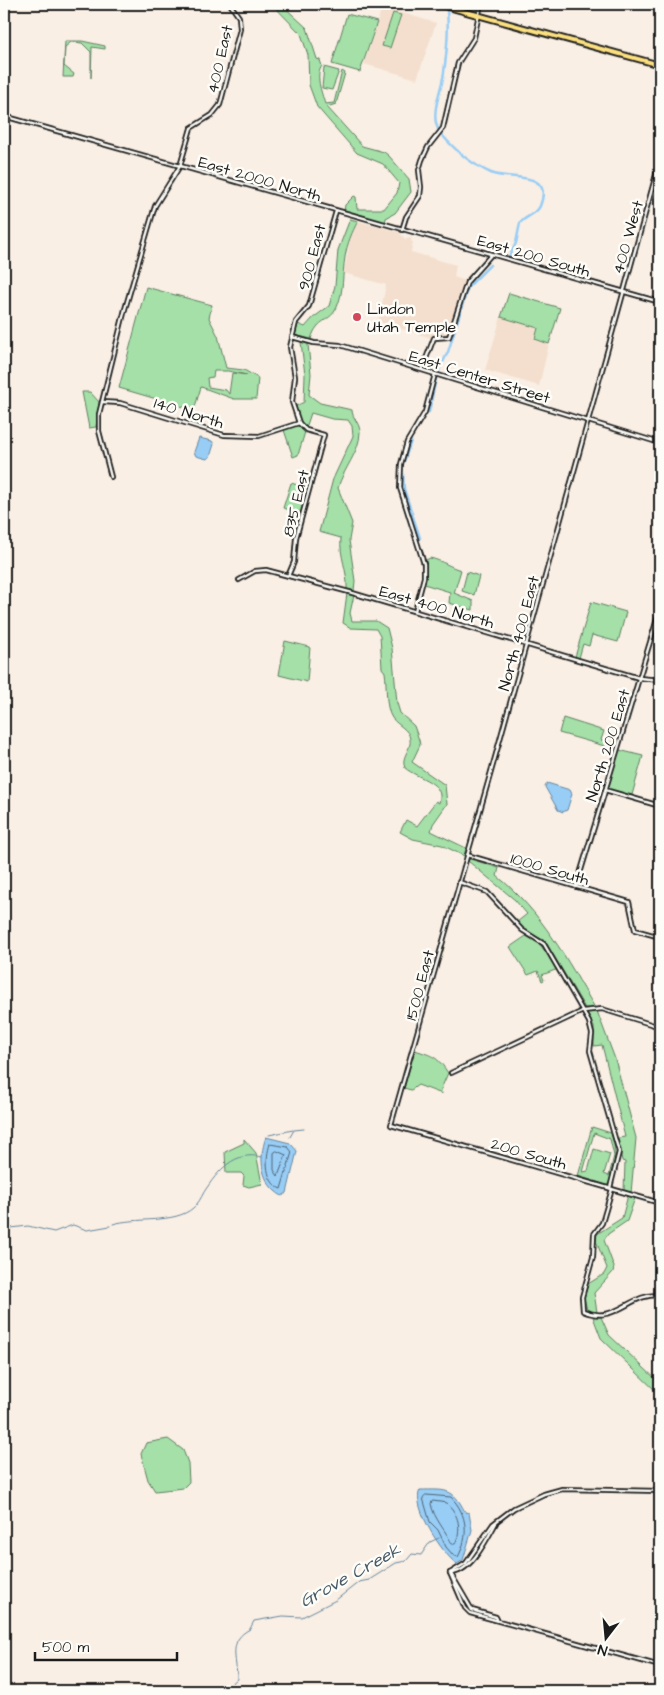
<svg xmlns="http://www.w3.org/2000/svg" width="664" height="1695" viewBox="0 0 664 1695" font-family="'Architects Daughter',sans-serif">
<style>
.built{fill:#f4dfce}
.green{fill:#a4e0a7;stroke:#607e62;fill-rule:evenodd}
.water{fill:#98cdf6;stroke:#66869f}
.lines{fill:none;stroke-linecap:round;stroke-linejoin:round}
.shore{stroke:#4e6373;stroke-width:1}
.stream{stroke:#66869f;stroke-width:1}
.canal{stroke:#98cdf6;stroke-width:2.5}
.minor-casing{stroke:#1c1c1c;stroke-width:6}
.major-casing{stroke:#1c1c1c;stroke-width:8}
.minor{stroke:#fdfcf7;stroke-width:2.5}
.major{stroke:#fce080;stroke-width:4}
.poi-dot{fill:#d1495b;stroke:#fdfcf7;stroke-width:2}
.labels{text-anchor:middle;stroke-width:5;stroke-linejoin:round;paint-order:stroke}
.street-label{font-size:16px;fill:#1c1c1c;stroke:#fdfcf7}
.poi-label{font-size:16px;fill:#1c1c1c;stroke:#fdfcf7;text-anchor:start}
.water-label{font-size:18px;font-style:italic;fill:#475a68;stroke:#fdfcf7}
</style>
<rect width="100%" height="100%" fill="#f9efe4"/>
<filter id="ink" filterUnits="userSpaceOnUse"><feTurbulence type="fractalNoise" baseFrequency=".02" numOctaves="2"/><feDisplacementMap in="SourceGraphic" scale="10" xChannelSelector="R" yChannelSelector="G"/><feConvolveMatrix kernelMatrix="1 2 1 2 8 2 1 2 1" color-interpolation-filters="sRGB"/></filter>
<g filter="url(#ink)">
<!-- built -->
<g class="built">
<polygon points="382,7 436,23 417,79 364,64"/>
<polygon points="358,221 399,232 405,239 412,238 411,241 413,242 411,252 456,265 454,277 466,281 448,336 437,335 432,338 378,322 386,285 344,273 350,239"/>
<polygon points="501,317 538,328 535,339 549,344 539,386 485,370"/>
</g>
<!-- green -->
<g class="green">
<path d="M 272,4 L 281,4 L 307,28 L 317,59 L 320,60 L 322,66 C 315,75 321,91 325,104 L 334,103 L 342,71 L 345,73 L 336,104 L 327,107 L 362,146 L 384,152 L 389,156 L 409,179 L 411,192 L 395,213 L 386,218 L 385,223 L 344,211 L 345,205 L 354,196 L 356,197 L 357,209 L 384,209 L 397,193 L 399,183 L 383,164 L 357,153 L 317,107 L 309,85 L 308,55 L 301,34 Z"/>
<polygon points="393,13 401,15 390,48 382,46"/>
<polygon points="347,14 377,22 360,72 332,64"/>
<polygon points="65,41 82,41 105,46 105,49 92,47 91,78 91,52 82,43 71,42 65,47 64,66 74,74 73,77 63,77"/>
<polygon points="324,67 339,71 332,90 322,88"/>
<path d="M 350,219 L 358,221 C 352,232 347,244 345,257 C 342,275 344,291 337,307 C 330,323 318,317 311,339 L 295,335 L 298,324 L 305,327 L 313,318 L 329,306 L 335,286 L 338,250 Z"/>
<path d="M 146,287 L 212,305 L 209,318 L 218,336 L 226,368 L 244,370 L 258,378 L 256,399 L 234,399 L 201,387 L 194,410 L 119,388 ZM 214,371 L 228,371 L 247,375 L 232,373 L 229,394 L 226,390 L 208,387 L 207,378 L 213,377 Z"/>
<polygon points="509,293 560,308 549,344 535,339 538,328 501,317"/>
<path d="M 301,342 L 308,344 L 311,374 L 309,395 L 320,403 L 352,410 C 352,418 360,423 360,432 C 360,452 343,469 338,488 L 352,523 L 349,540 L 355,581 L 354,591 L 347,589 C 348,571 339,556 341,538 L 319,532 L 333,479 L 353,436 L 352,426 L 348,420 L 332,419 L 311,413 L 306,428 L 299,422 L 296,406 L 304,402 L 305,375 Z"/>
<polygon points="82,392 90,392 99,402 96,427 89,428"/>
<polygon points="297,425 305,432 298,455 293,457 284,430"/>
<polygon points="291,483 308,488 301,513 283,508"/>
<path d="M 430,558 C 443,561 450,567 461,570 L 454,593 L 473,601 L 473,610 L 449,603 L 450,592 L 424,584 L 426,560 Z"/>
<polygon points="467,572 479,576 474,595 462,591"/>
<path d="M 347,593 L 354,595 L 350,613 L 352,621 L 376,621 L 387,628 L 392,648 L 397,703 L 400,713 L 414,726 L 419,740 L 420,745 L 412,762 L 445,785 L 447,804 L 433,824 L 431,831 L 466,848 L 464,856 L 442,845 L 413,839 L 400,832 L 406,820 L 417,826 L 436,801 L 439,803 C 446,782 418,779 405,768 C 400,756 412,750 410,739 C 409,729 398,726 392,718 C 385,708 387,685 385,672 L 382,668 L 380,636 L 376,629 L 351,628 L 343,623 Z"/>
<polygon points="591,602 626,612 618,642 592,635 589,646 583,644 579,658 575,657"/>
<polygon points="285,641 310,647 307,682 279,675"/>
<polygon points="563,718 604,731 601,740 617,744 615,749 559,733"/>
<polygon points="619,750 643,756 632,795 608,789"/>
<path d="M 470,859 L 499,868 L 497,876 C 541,911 567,959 595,1008 L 585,1008 L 545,941 L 525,930 L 517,922 L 527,914 L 515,900 L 468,861 Z"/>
<polygon points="526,936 539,943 558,969 542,975 544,980 542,981 538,971 528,975 510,947"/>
<polygon points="597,1011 615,1059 636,1138 631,1193 624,1191 625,1162 622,1161 618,1138 625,1137 602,1045 594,1046 594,1027 586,1013"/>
<path d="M 415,1050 C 433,1056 437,1056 448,1073 L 441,1089 L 442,1094 L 418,1085 L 411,1090 L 404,1088 Z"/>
<path d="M 592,1127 L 611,1133 C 618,1155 615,1163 609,1186 L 578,1176 ZM 594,1133 L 610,1139 L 614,1156 L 609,1176 L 604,1174 L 610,1154 L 594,1149 L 588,1171 L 583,1172 Z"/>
<polygon points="244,1139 256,1153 262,1184 249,1187 243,1185 244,1176 241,1173 226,1173 225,1152 244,1143"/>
<polygon points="628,1195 635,1198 627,1221 608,1234 604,1240 614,1267 613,1272 594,1293 597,1312 587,1310 584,1298 588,1284 604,1274 607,1268 596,1241 597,1234 622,1218"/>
<polygon points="593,1317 601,1317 609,1335 660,1383 660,1395 601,1338"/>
<polygon points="168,1439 183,1450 188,1463 189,1482 183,1488 155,1491 148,1480 141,1454 146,1443"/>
</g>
<!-- water -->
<g class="water">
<polygon points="199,438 212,441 214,444 210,457 207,459 196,456 194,452"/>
<polygon points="547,783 570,790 572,794 567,810 563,812 558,810 545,787"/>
<path d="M 266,1137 L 290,1143 L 297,1151 L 287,1193 L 282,1196 C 261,1184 258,1159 266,1137 Z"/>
<path d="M 420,1490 C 445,1490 453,1487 465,1512 L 469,1513 L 472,1530 L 463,1560 L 457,1564 C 443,1555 411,1506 420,1490 Z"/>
</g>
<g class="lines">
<!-- shore -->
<g class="shore">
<path d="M 270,1144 L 288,1147 L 292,1152 L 281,1189 C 265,1183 265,1158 270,1144 Z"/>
<polygon points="277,1151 286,1155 278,1176 274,1170 274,1153"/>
<path d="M 426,1495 L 451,1497 C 468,1515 469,1536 458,1557 L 453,1555 L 446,1547 L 438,1530 L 430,1522 L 423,1498 Z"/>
<path d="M 433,1501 L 447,1503 C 459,1515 462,1529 455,1544 L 452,1544 C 445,1529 434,1519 431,1504 Z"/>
</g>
<!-- stream -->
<g class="stream">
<polyline points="269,1135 293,1130"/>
<polyline points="290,1137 294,1130 304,1129"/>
<path d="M 113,1224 C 135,1217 175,1224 193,1208 C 198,1204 201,1198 204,1192 C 218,1171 234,1150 262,1157"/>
<polyline points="4,1241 11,1228 28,1226 54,1232 73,1225 87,1230 110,1226"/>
<path d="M 223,1691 L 237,1679 C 237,1658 227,1641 250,1629 L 254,1621 L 283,1616 L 302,1617 L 336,1600 L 359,1582 L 369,1580 L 396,1563 L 406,1561 L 412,1554 L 421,1555 L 430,1542 L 439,1538"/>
</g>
<!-- canal -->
<g class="canal">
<path d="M 438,129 C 430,112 442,90 444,72 C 447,51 449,31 447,10"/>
<path d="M 442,135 C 455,150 473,165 491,173 C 508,181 555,169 540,206 C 537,214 526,216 520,223 L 516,243 L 509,257"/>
<polyline points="438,372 448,352 468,287 490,265"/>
<polyline points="429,412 436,378"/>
<polyline points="404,461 411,441"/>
<polyline points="403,474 404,489 420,538"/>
</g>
<defs>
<g id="minor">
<polyline points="4,116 660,302"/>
<polyline points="660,160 496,754 391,1125 660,1203"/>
<polyline points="402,230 406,217 420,196 421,187 419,170 422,160 428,147 443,128 458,63 474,38 481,4"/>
<polyline points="292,337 314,343 340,345 660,443"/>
<polyline points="422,369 434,338 449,337 467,282 491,255"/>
<polyline points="102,402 120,403 224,435 259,436 299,423"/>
<polyline points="111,477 99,431 99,414 125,309 155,206 180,166 191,128 212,115 220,105 240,29 239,17 230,4"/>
<polyline points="288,576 294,562 296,538 324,435 306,430 299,423 292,402 295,377 290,347 296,322 309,306 336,211"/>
<polyline points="239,580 255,571 266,570 349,592 639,678 660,680"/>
<polyline points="415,611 424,577 424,564 400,488 401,464 407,442 425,412 435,374"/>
<polyline points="605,790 660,806"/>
<polyline points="467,855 629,902 635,930 660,937"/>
<polyline points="459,882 487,892 522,930 544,944 589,1022 592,1034 590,1051 619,1152 610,1188"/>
<polyline points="576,887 660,609"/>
<polyline points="451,1073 583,1011 602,1009 660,1027"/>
<path d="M 612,1189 L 602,1223 L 594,1234 L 593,1257 L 582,1297 L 583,1311 C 616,1325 629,1293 660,1295"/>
<polyline points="450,1573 466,1563 493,1524 514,1508 544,1494 562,1489 660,1491"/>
<polyline points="450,1573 465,1608 470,1613 660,1666"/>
<path d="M 450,1573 C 471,1573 487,1539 496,1523"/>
<polyline points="451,1574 472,1610 496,1617 497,1619"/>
</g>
<polyline id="major" points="437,4 660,65"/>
</defs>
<!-- minor casing -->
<use href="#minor" class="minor-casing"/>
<!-- major casing -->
<use href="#major" class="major-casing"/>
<!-- minor -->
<use href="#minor" class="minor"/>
<!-- major -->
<use href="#major" class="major"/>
</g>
</g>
<!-- markers -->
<circle class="poi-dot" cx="357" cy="317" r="5"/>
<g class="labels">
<!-- street labels -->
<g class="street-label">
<text transform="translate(219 59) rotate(-77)" y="6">400 East</text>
<text transform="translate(260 178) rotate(16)" y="6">East 2000 North</text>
<text transform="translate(627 237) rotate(-74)" y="6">400 West</text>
<text transform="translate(534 255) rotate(16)" y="6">East 200 South</text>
<text transform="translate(311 257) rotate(-75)" y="6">900 East</text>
<text transform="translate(480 376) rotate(17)" y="6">East Center Street</text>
<text transform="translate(189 412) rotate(17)" y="6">140 North</text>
<text transform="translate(295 503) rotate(-76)" y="6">835 East</text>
<text transform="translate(437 606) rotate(16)" y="6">East 400 North</text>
<text transform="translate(518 633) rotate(-75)" y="6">North 400 East</text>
<text transform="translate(607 745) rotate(-73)" y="6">North 200 East</text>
<text transform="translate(550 868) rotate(16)" y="6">1000 South</text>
<text transform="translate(419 985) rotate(-75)" y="6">1500 East</text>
<text transform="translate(529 1153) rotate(16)" y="6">200 South</text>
</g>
<!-- poi labels -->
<g class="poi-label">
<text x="367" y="314">Lindon<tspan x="367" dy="18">Utah Temple</tspan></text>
</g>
<!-- water labels -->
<g class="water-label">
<text transform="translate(350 1575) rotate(-29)" y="6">Grove Creek</text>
</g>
</g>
<!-- margin -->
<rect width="664" height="1695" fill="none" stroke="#fdfcf7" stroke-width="20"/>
<rect x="10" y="10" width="644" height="1675" fill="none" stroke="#1c1c1c" stroke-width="2" filter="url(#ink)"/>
<!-- north arrow -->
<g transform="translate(606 1638) rotate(196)" stroke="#fdfcf7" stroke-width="4" paint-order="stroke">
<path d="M0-4L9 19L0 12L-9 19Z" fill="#1c1c1c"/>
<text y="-8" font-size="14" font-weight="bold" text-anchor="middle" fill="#1c1c1c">N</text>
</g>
<!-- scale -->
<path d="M35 1652v8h142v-8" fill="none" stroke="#1c1c1c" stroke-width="2.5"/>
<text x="42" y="1652" font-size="15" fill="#1c1c1c" stroke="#fdfcf7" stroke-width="4" paint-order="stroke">500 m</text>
</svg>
